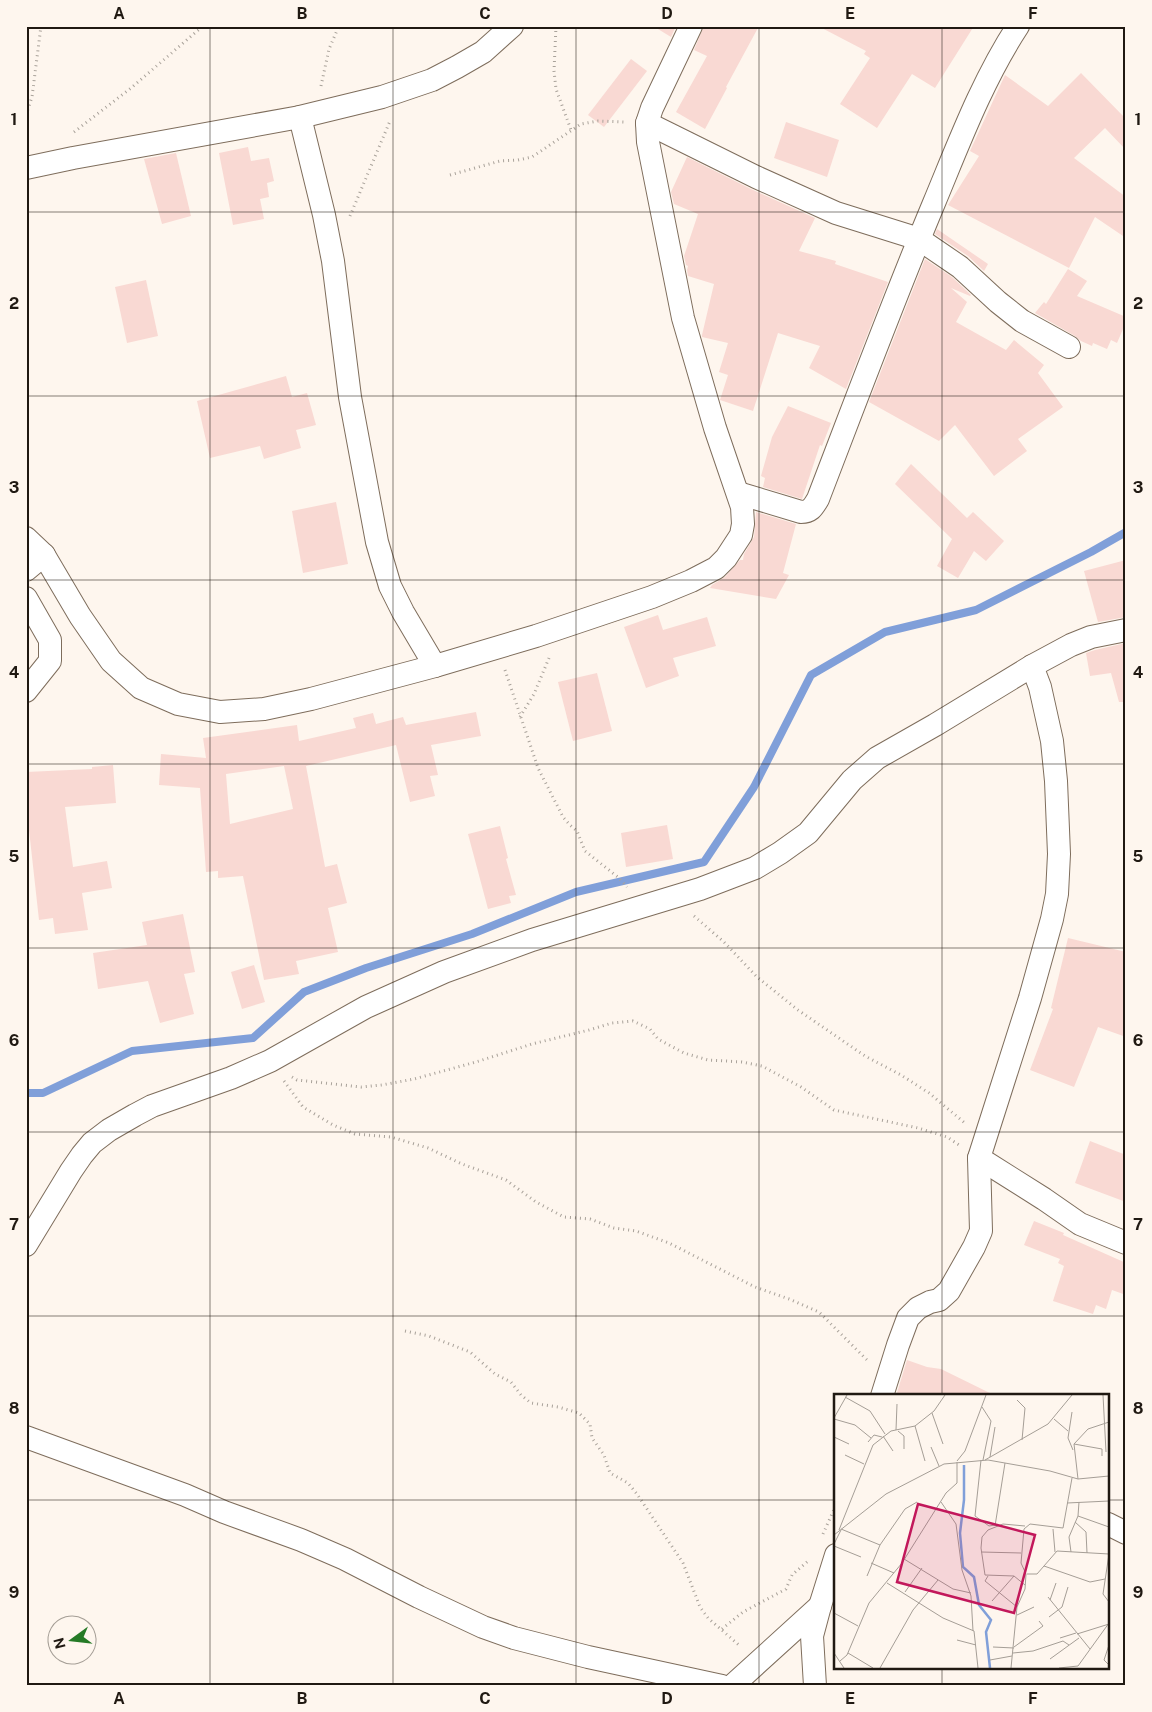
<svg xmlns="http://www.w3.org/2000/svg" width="1152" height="1712" viewBox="0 0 1152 1712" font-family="'Public Sans',sans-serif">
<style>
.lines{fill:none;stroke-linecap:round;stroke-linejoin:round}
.stream{stroke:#809fd9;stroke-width:8}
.building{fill:#f9d9d3;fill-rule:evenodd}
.street-casing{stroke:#7e6d5c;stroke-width:24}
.path{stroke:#a9a29a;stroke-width:3;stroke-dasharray:1 4;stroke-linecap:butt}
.street{stroke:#fff;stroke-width:22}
.grid{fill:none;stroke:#201912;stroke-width:1;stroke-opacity:0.55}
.inset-river{fill:none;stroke:#809fd9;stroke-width:2.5}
.inset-road{fill:none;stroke:#a59e96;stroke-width:1}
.view{fill:#c2185b;fill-opacity:0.15;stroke:#c2185b;stroke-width:2.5}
.inset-edge{fill:none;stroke:#201912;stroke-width:2.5}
.neatline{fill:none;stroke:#201912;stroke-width:2}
.grid-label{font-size:16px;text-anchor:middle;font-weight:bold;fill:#201912}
</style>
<rect width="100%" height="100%" fill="#fef6ee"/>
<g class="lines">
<!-- stream -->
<polyline class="stream" points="26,1093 43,1093 132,1051 253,1038 304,992 366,968 472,934 576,892 704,862 754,787 811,675 885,632 976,610 1091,552 1126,532"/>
</g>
<!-- building -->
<g class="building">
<polygon points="653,26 676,26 671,37"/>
<polygon points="704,26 759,26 726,87 727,88 705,129 676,112 707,56 694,50"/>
<polygon points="818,26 974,26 935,88 912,74 877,128 840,104 870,58 864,54 866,51"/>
<polygon points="631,59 647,71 604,127 588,115"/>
<polygon points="1081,73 1126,119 1126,150 1105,128 1074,158 1126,197 1126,238 1095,217 1069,268 948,205 979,156 970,151 1005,75 1048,106"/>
<polygon points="786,122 839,140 827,177 774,158"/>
<polygon points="248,147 251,161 269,158 274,181 267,183 269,197 260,199 264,219 233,225 219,153"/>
<polygon points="176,153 191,216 162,224 144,159"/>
<polygon points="687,157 751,189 815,218 799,251 836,261 835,264 888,282 846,389 809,368 820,346 778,333 753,411 720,400 728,375 719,372 728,343 702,337 702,335 714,284 688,276 687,270 688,266 686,265 684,256 698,214 674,204 671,192"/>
<polygon points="937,229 988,264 984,271 968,256 935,234"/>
<polygon points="925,259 952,277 971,295 970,296 951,288 967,302 956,322 1006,350 1014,340 1044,365 1038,373 1063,407 1018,439 1027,451 994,476 955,425 939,441 869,402"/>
<polygon points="1068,269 1087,281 1077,296 1126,317 1126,322 1117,343 1111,340 1107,349 1093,343 1092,346 1081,341 1075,336 1035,313 1044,302 1046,304"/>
<polygon points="146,280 158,336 127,343 115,287"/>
<polygon points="286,376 292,397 307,393 316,425 296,430 301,448 264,459 260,446 210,458 197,401"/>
<polygon points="788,406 831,423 822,446 820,445 802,499 763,487 765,478 761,476 772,437"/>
<polygon points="911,464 967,518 973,512 1004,541 986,561 974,551 958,578 937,566 952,539 895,484"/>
<polygon points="336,502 348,564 303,573 292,511"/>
<polygon points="756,512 796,524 783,573 789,575 776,599 710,588 712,585 725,577 740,560 743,560 744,554 754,537"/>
<polygon points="1126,560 1126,617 1098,622 1084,571"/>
<polygon points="658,615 663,630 707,617 716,646 673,658 679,676 646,688 624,627"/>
<polygon points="1126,643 1126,702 1119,702 1111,673 1090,676 1086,653 1095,650"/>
<polygon points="597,673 612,731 573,741 558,682"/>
<path d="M 476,712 L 481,736 L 431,745 L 438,775 L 430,776 L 435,796 L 410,802 L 396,745 L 306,766 L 325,867 L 337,864 L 347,903 L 328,908 L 338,952 L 296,961 L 299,974 L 264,980 L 243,876 L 218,878 L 218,871 L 206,872 L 200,788 L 159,785 L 161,754 L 206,758 L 203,738 L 297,725 L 299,741 L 356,728 L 353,718 L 373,713 L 376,724 L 403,717 L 406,725 ZM 284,766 L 293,809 L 230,824 L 226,774 Z"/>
<polygon points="113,765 116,803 65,807 73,867 107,861 112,888 82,893 88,930 55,934 53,918 39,920 26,803 26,772 92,769 92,767"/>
<polygon points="667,825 673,859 626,867 621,833"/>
<polygon points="500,826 508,858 506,859 516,895 509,896 511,903 488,909 468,834"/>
<polygon points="183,914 195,972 184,974 194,1014 160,1023 148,981 98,989 93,953 147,945 142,922"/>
<polygon points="1068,938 1126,952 1126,1037 1098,1027 1074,1087 1030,1070 1053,1009 1051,1008"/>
<polygon points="254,965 265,1002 242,1009 231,972"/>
<polygon points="1090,1141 1126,1155 1126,1202 1075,1183"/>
<polygon points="1034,1221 1064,1233 1063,1235 1126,1263 1126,1295 1112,1290 1106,1309 1096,1305 1093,1314 1053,1301 1064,1266 1058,1263 1060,1259 1024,1245"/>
<polygon points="907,1360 927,1367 941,1369 996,1396 896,1396"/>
</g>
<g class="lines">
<defs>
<g id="street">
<polyline points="300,117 324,215 333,261 350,397 377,542 390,586 403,612 435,666"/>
<polyline points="647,123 756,177 836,213 919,239 960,267 998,302 1022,321 1069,347"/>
<polyline points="26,168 73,158 300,117 382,97 432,80 457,67 483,52 512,26"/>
<path d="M 738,493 L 801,512 C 811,512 813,507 818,499 C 856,400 893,301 934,203 C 959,143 982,81 1018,26"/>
<polyline points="26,538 44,555 80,616 111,661 141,688 178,704 220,712 264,709 311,699 435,666 536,636 652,597 691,581 716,568 726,558 741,535 743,524 742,507 715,428 683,318 648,142 647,123 652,108 691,26"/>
<polyline points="26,570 44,555"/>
<polyline points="26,598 50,640 50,661 26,691"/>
<polyline points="979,1158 1044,1199 1080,1224 1126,1243"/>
<polyline points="26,1245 71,1171 82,1155 92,1143 109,1130 135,1115 152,1106 231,1078 270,1061 366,1007 444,972 532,940 700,889 755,868 780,853 808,833 852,780 877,758 935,725 1032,666 1071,645 1091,637 1126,630"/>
<polyline points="882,1396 898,1345 908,1318 918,1308 930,1302 939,1300 949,1291 974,1247 981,1231 979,1158 1030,998 1052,919 1057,894 1059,854 1056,781 1052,741 1040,687 1032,666"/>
<polyline points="26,1437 185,1495 224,1512 301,1540 345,1559 419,1597 483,1627 514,1638 588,1657 722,1686"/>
<polyline points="1108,1524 1126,1533"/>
<polyline points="732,1686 820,1606"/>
<polyline points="815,1686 812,1636 820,1606 836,1555"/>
</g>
</defs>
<!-- street casing -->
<use href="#street" class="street-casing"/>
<!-- path -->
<g class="path">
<polyline points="556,26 554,71 556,89 571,130"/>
<polyline points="321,86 329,49 339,26"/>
<polyline points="26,115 32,97 41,26"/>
<polyline points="74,132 131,88 203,26"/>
<polyline points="450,175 500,161 518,160 532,157 581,124 598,121 624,122"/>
<polyline points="350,216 390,121"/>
<polyline points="505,670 538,768 563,817 570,825 577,831 585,851 619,878 627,887"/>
<polyline points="520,717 534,694 549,658"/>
<polyline points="694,916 724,942 757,977 798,1010 865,1056 901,1075 929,1093 966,1124"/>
<polyline points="292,1077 297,1080 361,1087 382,1085 414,1079 476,1062 532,1044 589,1030 612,1023 633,1021 650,1029 658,1039 684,1053 708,1060 742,1062 762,1066 801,1087 834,1110 918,1128 947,1137 959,1145"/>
<polyline points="284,1081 303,1107 333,1125 355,1134 391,1137 428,1148 462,1164 506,1180 536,1202 564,1217 590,1219 614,1228 636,1231 669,1243 755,1287 789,1299 819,1312 867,1360"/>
<polyline points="405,1331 429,1336 470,1352 495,1374 511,1382 521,1395 531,1403 558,1407 579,1413 590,1424 592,1438 604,1455 610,1473 628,1483 637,1494 683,1563 700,1607 708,1618 740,1646"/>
<polyline points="823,1534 836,1505"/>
<polyline points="722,1629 743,1612 786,1589 792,1575 808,1561"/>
</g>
<!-- street -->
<use href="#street" class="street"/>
</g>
<!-- grid -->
<path class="grid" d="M 210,26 L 210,1686M 393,26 L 393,1686M 576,26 L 576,1686M 759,26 L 759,1686M 942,26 L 942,1396M 26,212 L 1126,212M 26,396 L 1126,396M 26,580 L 1126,580M 26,764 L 1126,764M 26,948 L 1126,948M 26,1132 L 1126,1132M 26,1316 L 1126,1316M 26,1500 L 836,1500M 1108,1500 L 1126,1500M 942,1668 L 942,1686"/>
<!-- overview -->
<g transform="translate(834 1394)">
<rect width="275" height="275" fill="#fef6ee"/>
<path class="inset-river" d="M 130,71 L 130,106 L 126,139 L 129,173 L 140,183 L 145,211 L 157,226 L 152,238 L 156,274"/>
<path class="inset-road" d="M 269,1 L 272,58M 11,3 L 36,17 L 51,40M 183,6 L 191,14 L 188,46M 148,13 L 157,27 L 149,66M 238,18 L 234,44 L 239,56M 98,19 L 109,50M 0,24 L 13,1M 0,25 L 21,31 L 37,44M 220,25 L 234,37M 81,32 L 91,67M 62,36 L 63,10M 64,37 L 70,42 L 70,55M 49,42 L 59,57M 0,43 L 15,50M 34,48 L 40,41 L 48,43M 240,50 L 268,55 L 268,62M 97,53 L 105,72M 11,61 L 30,70M 156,63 L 161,33M 147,66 L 141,122 L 155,132 L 161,131M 151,66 L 214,30 L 238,1M 123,67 L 131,57 L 152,1M 244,85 L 240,50 L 254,35 L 275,28M 107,108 L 122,130 L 128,176 L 137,202 L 139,237M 245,108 L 244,122 L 275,133M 233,109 L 275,107M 241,128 L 252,138 L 253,159M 161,132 L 171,69M 191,132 L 169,130 L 154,136 L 148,143 L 147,154 L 151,181 L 180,182 L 191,191M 7,135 L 46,151M 219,135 L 221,158M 5,136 L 39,51 L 57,37 L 81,32 L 100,17 L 111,1M 0,141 L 52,100 L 110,70 L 154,66 L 216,77 L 244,85 L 275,82M 0,150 L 7,136M 0,152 L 27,163M 147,158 L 187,159M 237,158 L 235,143 L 244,122M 275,160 L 269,200 L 275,208M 70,165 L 119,195 L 137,199M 37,169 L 60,179M 210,172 L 256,188 L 271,185M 193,180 L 203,180 L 223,157 L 275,160M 33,182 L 46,151 L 71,115 L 83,108M 154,182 L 151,187 L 183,213M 53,189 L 109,224 L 140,237 L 144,274M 71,198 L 88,174M 214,203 L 256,255M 216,206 L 222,189M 158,207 L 180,182M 0,219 L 24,232M 183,221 L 200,213M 215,223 L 228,213 L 234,193M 243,240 L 275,230M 226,244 L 242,239M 123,246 L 142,251M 275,251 L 270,266 L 275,271M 159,253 L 180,254M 180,253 L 209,232 L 205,227M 0,259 L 10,274M 14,259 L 39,274M 179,259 L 199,257 L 229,247 L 235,251M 216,265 L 245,244M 156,266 L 178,262M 6,267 L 13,261 L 35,209 L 68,169 L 112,99 L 123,89 L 123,68M 46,274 L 79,216 L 104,186M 177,274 L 183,213 L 191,195 L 192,180 L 187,169 L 190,135 L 196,130 L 229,134 L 238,84M 225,274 L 244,272 L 275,229"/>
<path class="view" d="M 84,110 L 201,141 L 180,219 L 63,188 Z"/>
<rect width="275" height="275" class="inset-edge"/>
</g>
<!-- border -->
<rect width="1152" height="1712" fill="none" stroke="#fef6ee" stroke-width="55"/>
<!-- north arrow -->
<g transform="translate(72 1640) rotate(255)"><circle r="24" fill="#fef6ee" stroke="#a59e96"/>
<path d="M0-4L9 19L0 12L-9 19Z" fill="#257a26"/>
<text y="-8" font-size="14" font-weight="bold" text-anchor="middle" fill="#201912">N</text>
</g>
<rect x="28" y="28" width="1096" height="1656" class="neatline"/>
<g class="grid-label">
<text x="119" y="19">A</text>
<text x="302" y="19">B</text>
<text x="485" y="19">C</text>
<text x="667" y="19">D</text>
<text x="850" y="19">E</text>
<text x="1033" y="19">F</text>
<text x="14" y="125">1</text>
<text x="1138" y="125">1</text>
<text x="14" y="309">2</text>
<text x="1138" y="309">2</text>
<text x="14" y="493">3</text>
<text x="1138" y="493">3</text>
<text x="14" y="678">4</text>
<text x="1138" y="678">4</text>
<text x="14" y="862">5</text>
<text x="1138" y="862">5</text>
<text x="14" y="1046">6</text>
<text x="1138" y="1046">6</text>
<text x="14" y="1230">7</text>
<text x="1138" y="1230">7</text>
<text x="14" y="1414">8</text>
<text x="1138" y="1414">8</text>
<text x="14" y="1598">9</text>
<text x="1138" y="1598">9</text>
<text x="119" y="1704">A</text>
<text x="302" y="1704">B</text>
<text x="485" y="1704">C</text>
<text x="667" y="1704">D</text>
<text x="850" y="1704">E</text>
<text x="1033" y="1704">F</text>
</g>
</svg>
